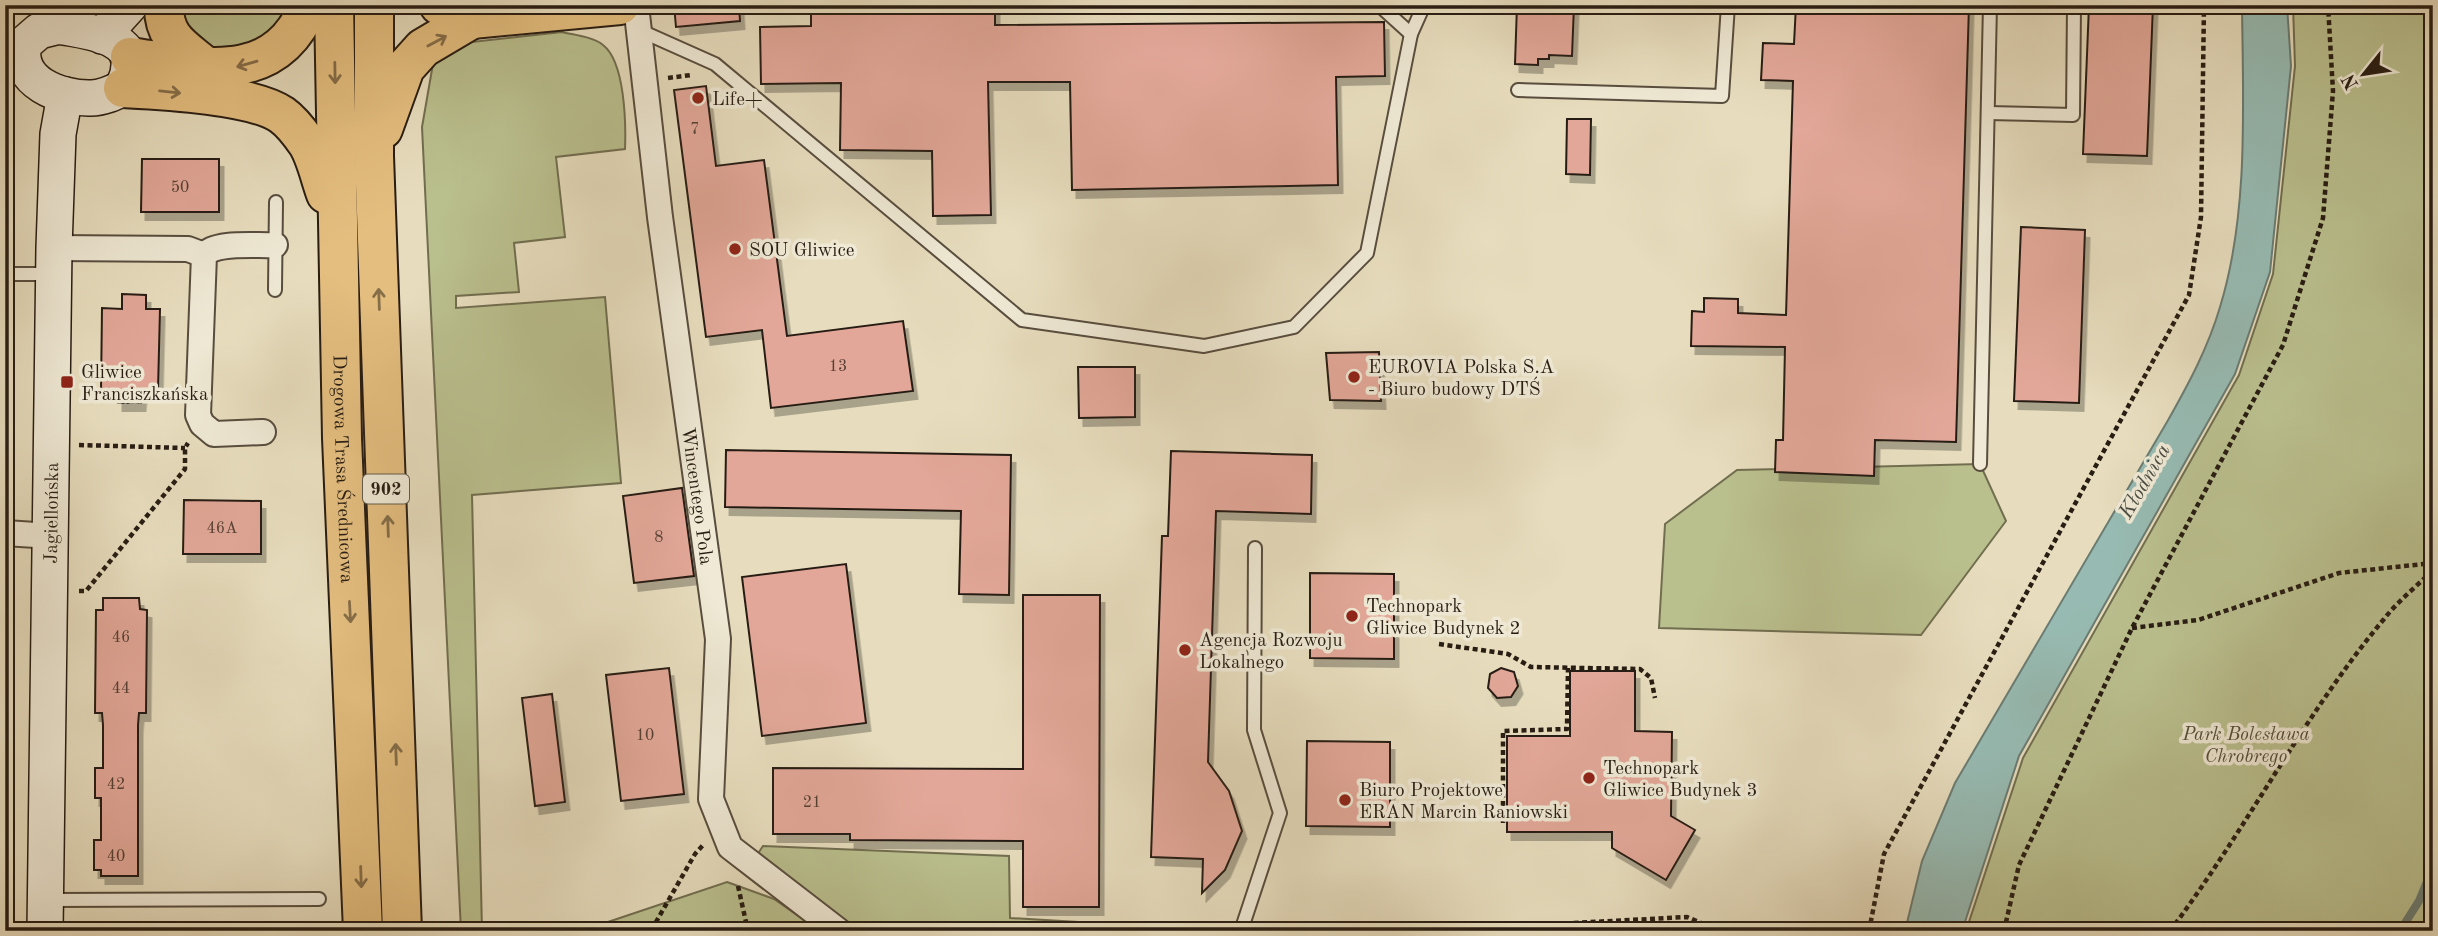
<svg xmlns="http://www.w3.org/2000/svg" width="2438" height="936" viewBox="0 0 2438 936" font-family="'Old Standard TT',serif">
<style>
.green{fill:#babf8e;stroke:#716e50;stroke-width:2}
.water{fill:#97bbb3;stroke:#6b7c73;stroke-width:2}
.lines{fill:none;stroke-linecap:round;stroke-linejoin:round}
.stream{stroke:#6b7c73;stroke-width:8}
.building{fill:#e2a798;stroke:#281d13;stroke-width:2;filter:url(#shadow)}
.lane-casing{stroke:#584d3e;stroke-width:16}
.street-casing{stroke:#584d3e;stroke-width:28}
.secondary-casing{stroke:#281d13;stroke-width:38}
.primary-casing{stroke:#281d13;stroke-width:42}
.path{stroke:#281d13;stroke-width:4.5;stroke-dasharray:5 3.5;stroke-linecap:butt}
.lane{stroke:#efe9d5;stroke-width:12}
.street{stroke:#efe9d5;stroke-width:24}
.secondary{stroke:#efe9d5;stroke-width:35}
.primary{stroke:#e4be7f;stroke-width:38}
.oneway{stroke:#866e49}
.poi-dot{fill:#8f2418;stroke:#efe9d5;stroke-width:2.5}
.labels{text-anchor:middle;stroke-width:7;stroke-linejoin:round;paint-order:stroke}
.number-label{font-size:16px;fill:#564034}
.shield{fill:#efe9d5;stroke:#645a4d;stroke-width:2}
.shield-label{font-size:18px;font-weight:bold;fill:#281d13}
.poi-label{font-size:19px;fill:#281d13;stroke:#efe9d5;text-anchor:start}
.street-label{font-size:19px;fill:#281d13;stroke:#efe9d5}
.park-label{font-size:19px;font-style:italic;fill:#544e38;stroke:#efe9d5}
.water-label{font-size:21px;font-style:italic;fill:#494c43;stroke:#efe9d5}
</style>
<defs>
<filter id="shadow"><feDropShadow dx="4.5" dy="8" stdDeviation="0" flood-color="#0004"/></filter>
</defs>
<rect width="100%" height="100%" fill="#e7ddbe"/>
<filter id="stains"><feTurbulence type="fractalNoise" baseFrequency=".00286" numOctaves="4"/><feColorMatrix values="0 0 0 0 .2 0 0 0 0 .09 0 0 0 0 .02 0 0 0 .5 -.17"/></filter>
<radialGradient id="worn" r=".72"><stop offset=".6" stop-color="#630" stop-opacity="0"/><stop offset="1" stop-color="#630" stop-opacity=".3"/></radialGradient>
<!-- green -->
<g class="green">
<polygon points="177,5 299,5 243,56 193,48"/>
<polygon points="2293,5 2433,5 2433,931 1966,931 2023,758 2239,375 2273,274 2295,66"/>
<path d="M 562,32 C 574,35 594,37 603,45 C 625,62 626,123 625,149 L 556,157 L 565,237 L 514,243 L 519,292 L 456,296 L 456,308 L 605,297 L 621,483 L 472,495 L 482,931 L 461,931 L 422,127 L 434,58 L 463,43 Z"/>
<polygon points="1980,464 2006,521 1921,635 1659,628 1665,524 1737,470"/>
<polygon points="763,846 1009,856 1010,918 1078,922 1079,931 860,931 833,916 757,855"/>
<polygon points="727,882 774,899 820,931 581,931"/>
</g>
<!-- water -->
<path class="water" d="M 2242,5 L 2287,5 L 2291,66 L 2270,272 L 2235,374 L 2019,756 L 1962,931 L 1905,931 L 1922,861 L 1955,783 L 2167,422 C 2188,385 2208,348 2220,307 C 2249,213 2243,103 2242,5 Z"/>
<g class="lines">
<!-- stream -->
<polyline class="stream" points="2400,931 2419,901 2433,867"/>
</g>
<!-- building -->
<g class="building">
<polygon points="674,5 739,5 740,21 676,27"/>
<polygon points="811,5 995,5 995,25 1384,22 1385,76 1336,77 1338,185 1072,190 1070,82 988,82 991,215 933,216 932,151 840,150 841,83 761,84 760,27 811,26"/>
<polygon points="1517,5 1574,5 1572,56 1549,55 1549,59 1538,59 1538,65 1515,64"/>
<polygon points="1796,5 1969,5 1956,442 1875,440 1874,476 1775,472 1776,440 1783,440 1785,347 1691,346 1692,311 1704,312 1704,298 1738,299 1738,313 1786,315 1793,81 1761,80 1763,43 1794,44"/>
<polygon points="2089,5 2153,5 2147,156 2083,154"/>
<polygon points="706,86 716,166 764,160 787,336 903,321 913,391 771,408 762,330 706,337 674,90"/>
<polygon points="1567,119 1591,119 1590,175 1566,174"/>
<polygon points="142,159 219,159 219,212 141,212"/>
<polygon points="2021,227 2085,230 2079,403 2014,401"/>
<polygon points="122,294 146,295 146,309 160,309 158,390 142,390 141,403 118,403 118,390 101,390 102,308 122,309"/>
<polygon points="1379,352 1381,401 1330,400 1326,353"/>
<polygon points="1078,367 1135,367 1135,417 1079,418"/>
<polygon points="726,450 1011,455 1009,595 959,594 961,511 725,507"/>
<polygon points="1171,451 1312,455 1311,514 1216,511 1208,762 1229,791 1242,831 1225,870 1202,893 1203,859 1151,857 1162,536 1168,536"/>
<polygon points="682,488 694,576 634,583 623,496"/>
<polygon points="184,500 261,501 261,554 183,554"/>
<polygon points="846,564 866,723 762,736 742,577"/>
<polygon points="1310,573 1394,574 1394,659 1310,658"/>
<polygon points="1023,595 1100,595 1099,907 1023,907 1023,841 850,840 850,834 773,834 773,768 1023,769"/>
<polygon points="103,598 139,598 140,609 147,610 146,713 139,713 138,725 138,876 101,876 101,870 94,870 94,840 101,840 101,798 95,798 95,768 103,768 103,725 102,713 95,713 96,610 103,610"/>
<polygon points="669,668 684,794 621,801 606,675"/>
<polygon points="1501,668 1514,672 1518,686 1511,697 1497,698 1488,688 1490,674"/>
<polygon points="1570,671 1635,671 1635,731 1672,732 1671,816 1695,830 1666,880 1612,848 1612,832 1507,832 1507,736 1570,736"/>
<polygon points="552,694 565,802 535,806 522,698"/>
<polygon points="1307,741 1390,742 1390,827 1306,826"/>
</g>
<g class="lines">
<defs>
<g id="lane">
<polyline points="1379,5 1411,34"/>
<polyline points="641,31 715,64 1022,320 1204,346 1294,327 1367,253 1411,34 1424,5"/>
<polyline points="1518,90 1722,96 1728,5"/>
<polyline points="1988,113 2073,115 2074,5"/>
<polyline points="5,274 53,274"/>
<polyline points="275,290 276,202"/>
<polyline points="1980,464 1990,5"/>
<polyline points="49,900 319,899"/>
<polyline points="1241,931 1280,813 1254,730 1255,548"/>
</g>
<g id="street">
<path id="s1" d="M 636,5 L 660,217 L 718,639 L 711,799 L 730,847 L 839,931"/>
<polyline points="54,248 188,249 204,255"/>
<path d="M 263,432 L 214,434 L 202,424 L 198,415 L 204,255 C 216,241 256,246 275,245"/>
<polyline points="5,533 51,536"/>
</g>
<g id="secondary">
<path d="M 59,26 C 84,31 118,33 130,57 L 128,74 L 123,88 C 113,93 103,98 91,98 C 61,99 14,82 24,44 L 39,31 Z"/>
<polyline points="102,36 130,5"/>
<path id="s2" d="M 45,931 L 54,248 L 58,134 L 65,95"/>
</g>
<g id="primary">
<path d="M 164,5 C 163,40 185,48 207,68"/>
<path id="s3" d="M 334,5 L 342,438 L 363,931"/>
<polyline points="374,5 374,156 402,931"/>
<polyline points="439,5 472,19 620,5"/>
<path d="M 130,57 C 201,67 275,88 309,5"/>
<path d="M 123,88 C 162,90 252,94 282,115 C 292,122 300,133 307,143 C 316,157 320,178 326,194"/>
<polyline points="383,129 405,68 423,48 472,19"/>
</g>
</defs>
<!-- lane casing -->
<use href="#lane" class="lane-casing"/>
<!-- street casing -->
<use href="#street" class="street-casing"/>
<!-- secondary casing -->
<use href="#secondary" class="secondary-casing"/>
<!-- primary casing -->
<use href="#primary" class="primary-casing"/>
<!-- path -->
<g class="path">
<polyline points="668,78 691,75"/>
<polyline points="79,445 185,448"/>
<polyline points="79,591 86,591 185,469 185,448 188,443"/>
<polyline points="2132,628 2198,620 2339,573 2433,563"/>
<polyline points="1439,644 1508,654 1531,667 1640,669 1651,678 1655,698"/>
<polyline points="1503,823 1503,731 1567,729 1568,668"/>
<polyline points="738,886 748,931"/>
<polyline points="656,931 656,922 695,854 703,845"/>
<polyline points="1489,931 1573,923 1687,917 1720,931"/>
<polyline points="1869,931 1884,854 2189,295 2201,217 2204,5"/>
<polyline points="2004,931 2019,865 2132,628 2283,345 2323,218 2333,91 2328,5"/>
<path d="M 2170,931 C 2246,830 2303,716 2384,619 C 2398,601 2417,586 2433,570"/>
</g>
<!-- lane -->
<use href="#lane" class="lane"/>
<!-- street -->
<use href="#street" class="street"/>
<!-- secondary -->
<use href="#secondary" class="secondary"/>
<!-- primary -->
<use href="#primary" class="primary"/>
</g>
<!-- one-way arrows -->
<defs><path id="oneway-shaft" d="M-6 0H5M1.5-3L5.5 0L1.5 3" fill="none" stroke-width="1.6" stroke-linecap="round" stroke-linejoin="round" transform="scale(1.75)"/></defs>
<g class="oneway">
<use href="#oneway-shaft" transform="translate(437 41) rotate(-28)"/>
<use href="#oneway-shaft" transform="translate(247 64) rotate(164)"/>
<use href="#oneway-shaft" transform="translate(335 73) rotate(89)"/>
<use href="#oneway-shaft" transform="translate(170 92) rotate(6)"/>
<use href="#oneway-shaft" transform="translate(379 299) rotate(-92)"/>
<use href="#oneway-shaft" transform="translate(388 526) rotate(-92)"/>
<use href="#oneway-shaft" transform="translate(350 612) rotate(87)"/>
<use href="#oneway-shaft" transform="translate(396 754) rotate(-92)"/>
<use href="#oneway-shaft" transform="translate(361 877) rotate(88)"/>
</g>
<!-- markers -->
<g class="poi-dot">
<circle cx="698" cy="98" r="7"/>
<circle cx="735" cy="249" r="7"/>
<circle cx="1354" cy="377" r="7"/>
<rect x="60" y="375" width="14" height="14" rx="3.5"/>
<circle cx="1352" cy="616" r="7"/>
<circle cx="1185" cy="650" r="7"/>
<circle cx="1589" cy="778" r="7"/>
<circle cx="1345" cy="800" r="7"/>
</g>
<g class="labels">
<!-- number labels -->
<g class="number-label">
<text x="695" y="134">7</text>
<text x="180" y="192">50</text>
<text x="838" y="371">13</text>
<text x="222" y="533">46A</text>
<text x="659" y="542">8</text>
<text x="121" y="642">46</text>
<text x="121" y="693">44</text>
<text x="645" y="740">10</text>
<text x="116" y="789">42</text>
<text x="812" y="807">21</text>
<text x="116" y="861">40</text>
</g>
<!-- shield labels -->
<rect class="shield" x="363" y="474.5" width="46" height="29" rx="5"/>
<g class="shield-label">
<text x="386" y="495">902</text>
</g>
<!-- poi labels -->
<g class="poi-label">
<text x="712" y="105">Life+</text>
<text x="749" y="256">SOU Gliwice</text>
<text x="1368" y="373">EUROVIA Polska S.A<tspan x="1368" dy="22">- Biuro budowy DTŚ</tspan></text>
<text x="81" y="378">Gliwice<tspan x="81" dy="22">Franciszkańska</tspan></text>
<text x="1366" y="612">Technopark<tspan x="1366" dy="22">Gliwice Budynek 2</tspan></text>
<text x="1199" y="646">Agencja Rozwoju<tspan x="1199" dy="22">Lokalnego</tspan></text>
<text x="1603" y="774">Technopark<tspan x="1603" dy="22">Gliwice Budynek 3</tspan></text>
<text x="1359" y="796">Biuro Projektowe<tspan x="1359" dy="22">ERAN Marcin Raniowski</tspan></text>
</g>
<!-- street labels -->
<g class="street-label">
<text dy="7" stroke="none"><textPath href="#s3" startOffset="464">Drogowa Trasa Średnicowa</textPath></text>
<text dy="7" stroke="none"><textPath href="#s1" startOffset="495">Wincentego Pola</textPath></text>
<text dy="7" stroke="none"><textPath href="#s2" startOffset="418">Jagiellońska</textPath></text>
</g>
<!-- park labels -->
<g class="park-label">
<text x="2246" y="740">Park Bolesława<tspan x="2246" dy="22">Chrobrego</tspan></text>
</g>
<!-- water labels -->
<g class="water-label">
<text transform="translate(2144 481) rotate(-60)" y="7">Kłodnica</text>
</g>
</g>
<!-- margin -->
<rect width="2438" height="936" fill="none" stroke="#e7ddbe" stroke-width="28"/>
<rect x="7" y="7" width="2424" height="922" fill="none" stroke="#281d13" stroke-width="3.5"/>
<rect x="14" y="14" width="2410" height="908" fill="none" stroke="#281d13" stroke-width="2"/>
<!-- north arrow -->
<g transform="translate(2364 74) rotate(240)" stroke="#efe9d5" stroke-width="5" paint-order="stroke">
<path d="M0-5L12 26L0 18L-12 26Z" fill="#281d13"/>
<text y="-10" font-size="19" font-weight="bold" text-anchor="middle" fill="#281d13">N</text>
</g>
<rect width="100%" height="100%" filter="url(#stains)"/>
<rect width="100%" height="100%" fill="url(#worn)"/>
</svg>
